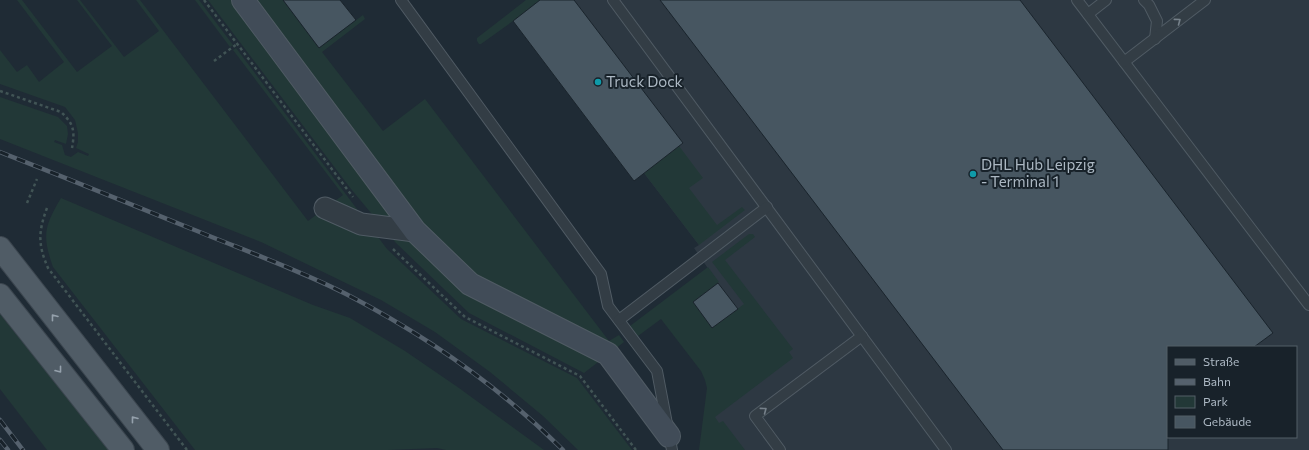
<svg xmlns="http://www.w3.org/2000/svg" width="1309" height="450" viewBox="0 0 1309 450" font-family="Commissioner,sans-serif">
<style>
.airport{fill:#2d3842;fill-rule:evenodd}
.green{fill:#223837}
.building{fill:#475661;stroke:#1a242c}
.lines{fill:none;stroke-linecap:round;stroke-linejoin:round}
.lane-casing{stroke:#505b64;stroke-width:12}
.street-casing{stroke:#505b64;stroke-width:23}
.secondary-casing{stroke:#505b64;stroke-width:24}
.primary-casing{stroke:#3c464f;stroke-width:24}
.path{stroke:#415455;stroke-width:2.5;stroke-dasharray:3 3;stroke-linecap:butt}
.lane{stroke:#333d45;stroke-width:10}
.street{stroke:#333d45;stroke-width:21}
.secondary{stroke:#414c58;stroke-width:22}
.primary{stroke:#505c66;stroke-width:22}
.rail-casing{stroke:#55616d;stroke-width:4.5}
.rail{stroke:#18222a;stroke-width:3;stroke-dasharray:9;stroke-linecap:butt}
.oneway{stroke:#76818a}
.oneway2{stroke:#95a1ac}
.culture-dot{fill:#0f9aa8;stroke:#18222a;stroke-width:1.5}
.labels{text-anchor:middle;stroke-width:4;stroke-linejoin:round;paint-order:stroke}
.poi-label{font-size:15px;fill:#acb8c3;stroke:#18222a;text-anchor:start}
</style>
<rect width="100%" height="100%" fill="#1f2b35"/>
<!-- airport -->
<path class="airport" d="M 540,0 L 1309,0 L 1309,450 L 735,450 L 708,413 L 733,312 L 712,328 L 693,302 L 718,283 L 694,248 L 699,245 L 644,173 L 634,181 L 513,21 ZM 1168,347 L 1296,347 L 1296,437 L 1168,437 Z"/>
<!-- green -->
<g class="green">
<polygon points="17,0 22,0 77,72 112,46 77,0 80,0 124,57 159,31 136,0 140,0 308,221 343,195 233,50 236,48 387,249 461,319 577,378 632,450 578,450 543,416 490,372 435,332 381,300 261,242 0,139 0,97 58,117 67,126 68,134 66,144 55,140 54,142 62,145 65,155 71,157 78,152 88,156 89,154 76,148 78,142 78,133 75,120 65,107 0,84 0,50 17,72 27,65 39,82 64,62"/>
<polygon points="195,0 199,0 233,45 230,47"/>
<polygon points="208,0 283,0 319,48 363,15 365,19 322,52 383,131 425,99 609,341 619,335 624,342 584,373 469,313 396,243 351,189"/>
<polygon points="526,0 540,0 513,21 481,44 479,44 477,41 477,38"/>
<polygon points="679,146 703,178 689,188 717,225 742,207 745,210 699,245 644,173"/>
<path d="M 61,198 L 313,305 L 350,318 L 405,351 L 459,388 L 544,450 L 446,450 L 437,448 L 388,450 L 195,450 L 53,267 C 42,235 44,227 61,198 Z"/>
<polygon points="749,234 753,234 755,237 725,260 793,349 789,352 793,358 715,417 719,423 723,421 745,450 699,450 707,388 705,380 701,371 661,319 638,336 630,326 708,267 719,282 693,302 712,328 744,304 712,262"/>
<polygon points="0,314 109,450 47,450 0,389"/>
</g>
<!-- building -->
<g class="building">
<polygon points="283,0 340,0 356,20 319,48"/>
<polygon points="540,0 574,0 683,143 634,181 513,21"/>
<polygon points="660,0 1020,0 1273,333 1254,347 1168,347 1168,450 1003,450"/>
<polygon points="718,283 738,309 712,328 693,302"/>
</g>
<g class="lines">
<defs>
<g id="lane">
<polyline points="401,0 601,274 608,306 657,371 672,450"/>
<polyline points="613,0 946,450"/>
<polyline points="1077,0 1309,305"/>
<polyline points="1144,0 1149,5 1157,21 1155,39"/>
<polyline points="1088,14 1106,0"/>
<polyline points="1124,62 1205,0"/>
<polyline points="619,320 767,207"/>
<polyline points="780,450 755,416 862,336"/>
</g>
<polyline id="street" points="325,208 361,224 415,231"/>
<polyline id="secondary" points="243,0 415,231 470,284 608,354 669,436"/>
<g id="primary">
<polyline points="0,248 158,450"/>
<polyline points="0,295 123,450"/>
</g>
</defs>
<!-- lane casing -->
<use href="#lane" class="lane-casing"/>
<!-- street casing -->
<use href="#street" class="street-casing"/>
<!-- secondary casing -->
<use href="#secondary" class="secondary-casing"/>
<!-- primary casing -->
<use href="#primary" class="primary-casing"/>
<!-- path -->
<g class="path">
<polyline points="204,0 353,197"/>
<polyline points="214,61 237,44"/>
<path d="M 0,91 L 61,112 C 74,124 75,131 72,148"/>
<polyline points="27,203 37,179"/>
<path d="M 47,208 C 38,232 38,245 48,268 L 187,450"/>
<polyline points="393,249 465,317 580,376 636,450"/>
</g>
<!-- lane -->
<use href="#lane" class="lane"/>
<!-- street -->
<use href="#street" class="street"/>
<!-- secondary -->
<use href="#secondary" class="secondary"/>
<!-- primary -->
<use href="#primary" class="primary"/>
<defs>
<g id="rail">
<path d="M 0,152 C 64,177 128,203 192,229 C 243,250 297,269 346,294 C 425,335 500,387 563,450"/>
<polyline points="0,420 23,450"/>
<polyline points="0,440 8,450"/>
</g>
</defs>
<!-- rail casing -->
<use href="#rail" class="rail-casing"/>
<!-- rail -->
<use href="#rail" class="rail"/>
</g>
<!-- one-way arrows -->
<defs><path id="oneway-chevron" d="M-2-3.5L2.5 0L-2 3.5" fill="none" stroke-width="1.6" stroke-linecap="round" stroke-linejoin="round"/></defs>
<g class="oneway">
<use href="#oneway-chevron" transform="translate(1178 21) rotate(-37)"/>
<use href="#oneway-chevron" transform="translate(764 410) rotate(-37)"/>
</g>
<g class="oneway2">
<use href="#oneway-chevron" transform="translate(54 317) rotate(-128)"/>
<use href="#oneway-chevron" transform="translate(59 370) rotate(52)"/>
<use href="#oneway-chevron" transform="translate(134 419) rotate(-128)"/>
</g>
<!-- markers -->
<g class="culture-dot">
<circle cx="598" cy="82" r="4"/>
<circle cx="973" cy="174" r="4"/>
</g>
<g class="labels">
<!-- poi labels -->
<g class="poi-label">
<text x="606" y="87">Truck Dock</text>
<text x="981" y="170">DHL Hub Leipzig<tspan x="981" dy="17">- Terminal 1</tspan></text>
</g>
</g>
<!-- legend -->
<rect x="1167" y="346" width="130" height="92" fill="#18222a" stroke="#535e67"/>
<rect x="1175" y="359" width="20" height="6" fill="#505c66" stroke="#535e67"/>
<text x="1203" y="366" font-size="12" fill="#acb8c3">Straße</text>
<rect x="1175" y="379" width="20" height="6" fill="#55616d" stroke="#535e67"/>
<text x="1203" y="386" font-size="12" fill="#acb8c3">Bahn</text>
<rect x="1175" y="396" width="20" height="12" fill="#223837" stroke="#535e67"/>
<text x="1203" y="406" font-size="12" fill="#acb8c3">Park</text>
<rect x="1175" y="416" width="20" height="12" fill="#475661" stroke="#535e67"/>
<text x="1203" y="426" font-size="12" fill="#acb8c3">Gebäude</text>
</svg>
